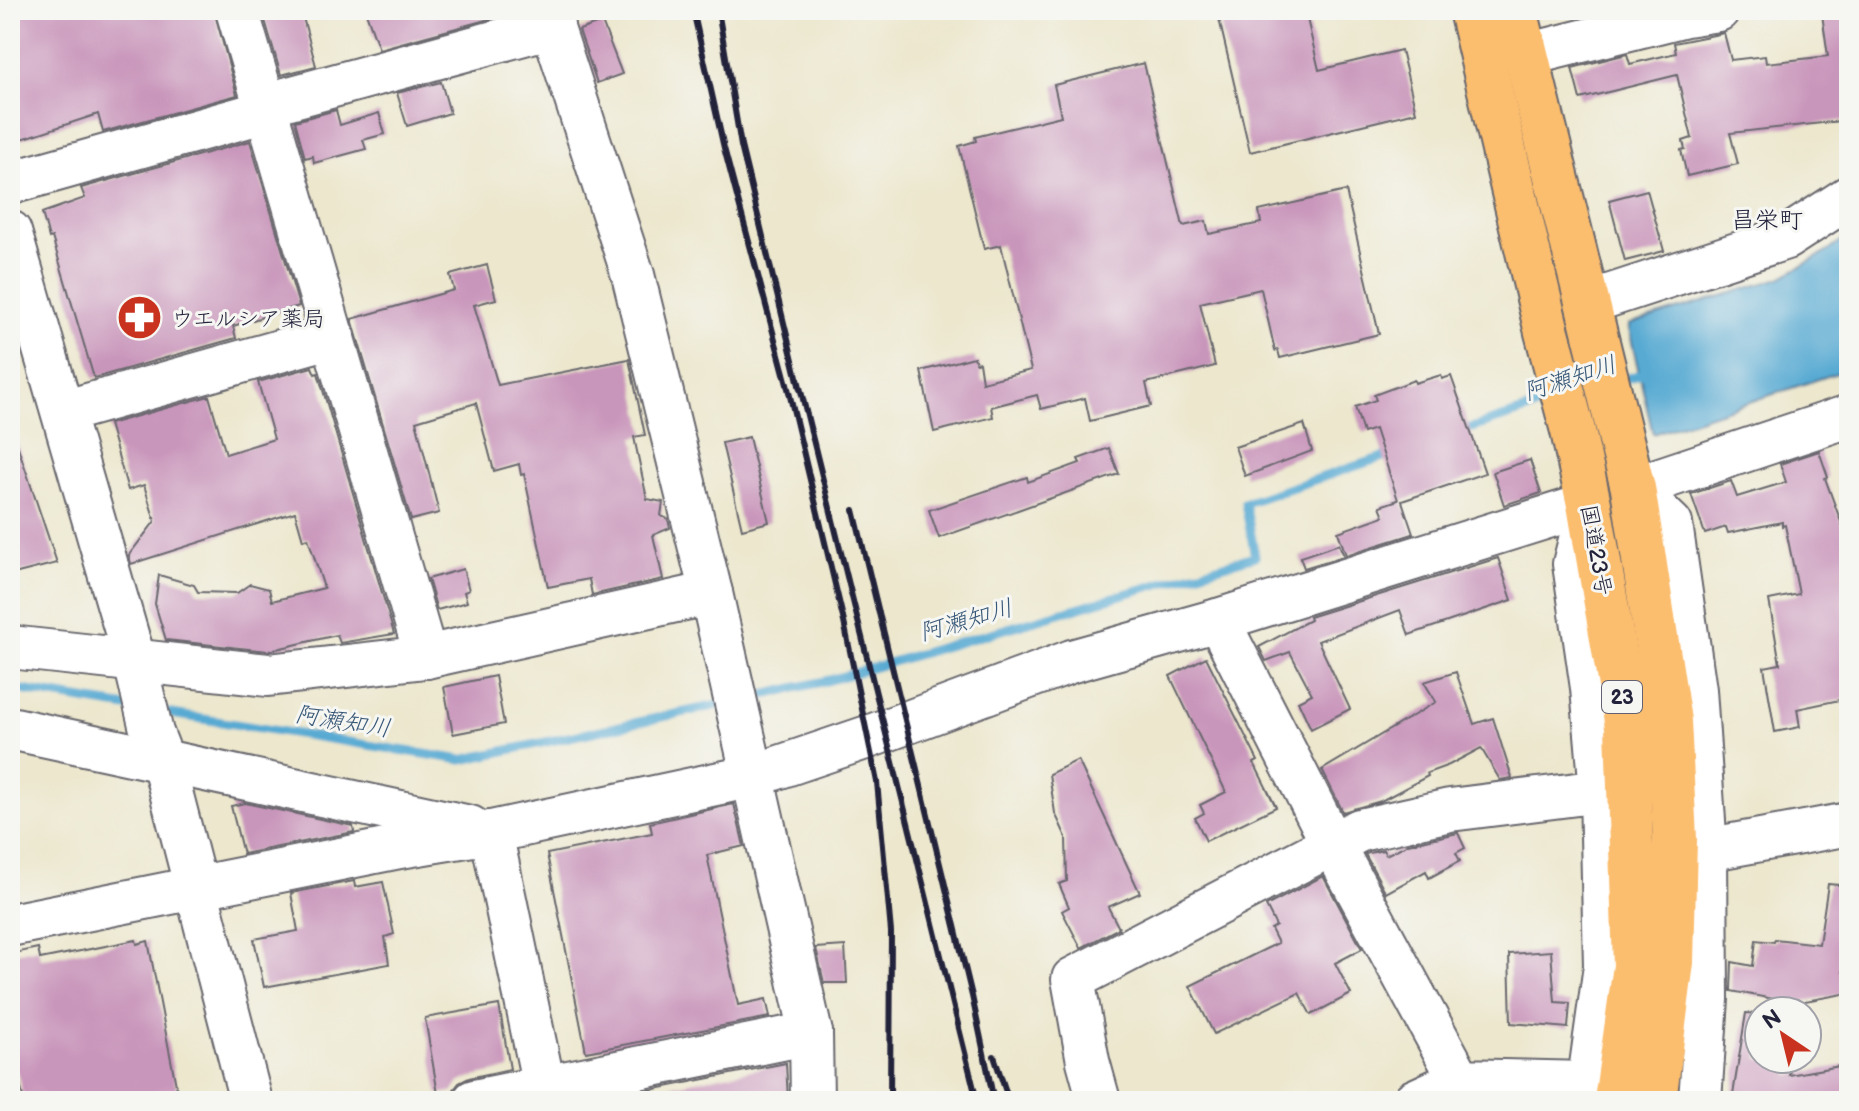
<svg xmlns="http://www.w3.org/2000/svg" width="1859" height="1111" viewBox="0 0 1859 1111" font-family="'Balsamiq Sans','Klee One',sans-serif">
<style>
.water{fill:#58aad3;stroke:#3d6687;stroke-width:2}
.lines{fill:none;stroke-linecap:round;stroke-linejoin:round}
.stream{stroke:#58aad3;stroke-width:9}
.building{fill:#c996bb}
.minor-casing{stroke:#69676e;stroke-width:46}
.highway-casing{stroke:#69676e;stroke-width:48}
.minor{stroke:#fff;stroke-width:42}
.highway{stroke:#fbbd6e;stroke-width:44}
.rail{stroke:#22223b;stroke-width:6}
.labels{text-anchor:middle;stroke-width:6;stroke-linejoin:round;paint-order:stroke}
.shield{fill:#f6f6f2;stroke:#626272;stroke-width:2}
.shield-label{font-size:20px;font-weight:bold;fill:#22223b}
.poi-label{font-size:22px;fill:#22223b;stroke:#f6f6f2;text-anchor:start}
.street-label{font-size:22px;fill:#22223b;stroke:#f6f6f2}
.neighbourhood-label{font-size:24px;fill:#22223b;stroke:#f6f6f2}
.water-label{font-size:24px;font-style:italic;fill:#385878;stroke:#f6f6f2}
</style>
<rect width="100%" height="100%" fill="#f6f6f2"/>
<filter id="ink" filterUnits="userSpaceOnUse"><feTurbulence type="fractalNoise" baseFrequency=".0125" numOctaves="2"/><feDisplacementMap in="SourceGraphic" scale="16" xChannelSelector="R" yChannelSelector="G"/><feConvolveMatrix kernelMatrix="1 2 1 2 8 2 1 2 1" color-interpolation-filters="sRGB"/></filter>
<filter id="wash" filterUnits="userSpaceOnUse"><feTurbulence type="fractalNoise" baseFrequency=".006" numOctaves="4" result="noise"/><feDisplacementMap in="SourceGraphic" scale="32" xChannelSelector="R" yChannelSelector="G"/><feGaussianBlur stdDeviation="1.8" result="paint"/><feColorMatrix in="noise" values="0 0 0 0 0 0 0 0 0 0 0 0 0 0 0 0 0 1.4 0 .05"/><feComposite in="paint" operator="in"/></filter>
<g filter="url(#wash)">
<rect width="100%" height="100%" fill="#ece7cd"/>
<!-- water -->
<polygon class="water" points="1849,236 1849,369 1653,434 1628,325 1780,278 1827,252"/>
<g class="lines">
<!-- stream -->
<g class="stream">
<polyline points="1619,381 1650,371"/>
<polyline points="1459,432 1555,401"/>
<polyline points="10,688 133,708"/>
<polyline points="745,699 830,680 1255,556 1245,503 1395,453"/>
<polyline points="159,712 462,760 727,703"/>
</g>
</g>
<g id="blocks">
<!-- building -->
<g class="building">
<polygon points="10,10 214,10 237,95 103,132 98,114 22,139 13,110 10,109"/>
<polygon points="262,10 301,10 316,66 281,75"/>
<polygon points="365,10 503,10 504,15 379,49"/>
<polygon points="1217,10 1305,10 1319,70 1401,50 1416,112 1250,152"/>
<polygon points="1849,10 1849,120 1730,133 1738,164 1687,176 1681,150 1685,149 1683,141 1692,138 1677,75 1580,99 1572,68 1627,54 1630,64 1676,53 1674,43 1724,33 1731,60 1765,56 1766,63 1828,56 1822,14"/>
<polygon points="602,22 622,74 597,83 579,30"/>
<polygon points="1144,63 1183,226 1206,221 1209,234 1261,223 1259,211 1346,191 1379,334 1280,358 1278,350 1275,351 1261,289 1200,303 1215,366 1146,383 1151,406 1090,421 1085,398 1041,409 1037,395 991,407 993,417 934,432 921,371 974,357 976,363 979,362 982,382 1031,370 1001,245 984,249 959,146 976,141 975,137 1061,116 1054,85"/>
<polygon points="441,82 450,113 407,126 397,93"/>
<polygon points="336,110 340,125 379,113 385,134 363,140 366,149 314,163 313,156 305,158 295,121"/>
<polygon points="250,141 299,306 233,326 236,338 94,378 52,237 49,238 42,213 85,198 81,188"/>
<polygon points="1647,190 1664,251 1625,261 1609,200"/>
<polygon points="487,265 496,299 474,305 498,385 629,359 645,435 634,437 647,499 663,502 661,516 668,519 670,528 653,535 663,579 592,595 589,579 548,587 524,474 521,475 519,464 494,471 476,403 416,421 439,513 411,520 352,319 454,290 450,275"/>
<polygon points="312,367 315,374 318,373 394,634 340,643 337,635 268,651 166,640 155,604 159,575 194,585 198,592 237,593 250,584 269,589 272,601 324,588 308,538 303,540 295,512 131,564 129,555 155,521 144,485 128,490 109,424 209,396 226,454 274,439 258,382"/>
<polygon points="1441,375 1442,379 1451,376 1485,473 1402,501 1413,534 1346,555 1338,532 1384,516 1380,506 1398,500 1375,429 1363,433 1355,407 1376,400 1374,395 1414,380 1415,383"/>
<polygon points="1304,424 1312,451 1245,476 1235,447"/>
<polygon points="749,437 769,522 742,529 722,443"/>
<polygon points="15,438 57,563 10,575 10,439"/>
<polygon points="1109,448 1119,474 939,538 929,510 1027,477 1028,482 1080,463 1078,459"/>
<polygon points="1819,451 1828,477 1825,478 1849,544 1849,698 1797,709 1800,727 1775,732 1764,667 1780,664 1769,600 1799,594 1785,525 1782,526 1782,522 1728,533 1726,527 1705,534 1691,494 1731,481 1737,497 1786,482 1780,464"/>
<polygon points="1530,460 1541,493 1504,505 1493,472"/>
<polygon points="1339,544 1344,556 1304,568 1300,557"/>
<polygon points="1498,558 1512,600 1409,635 1400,610 1318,641 1350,709 1311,729 1298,701 1312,694 1290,652 1266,661 1259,647 1310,620 1309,617"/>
<polygon points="463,569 469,590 464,592 467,602 437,610 428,579"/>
<polygon points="1206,657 1258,761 1254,763 1276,807 1206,841 1195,818 1204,813 1200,805 1226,792 1170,676"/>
<polygon points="1456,672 1474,724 1493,718 1512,778 1500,780 1481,748 1449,765 1427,773 1428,776 1381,801 1343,812 1322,770 1436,702 1424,682"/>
<polygon points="495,676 504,724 453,734 444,687"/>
<polygon points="1078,760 1140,893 1108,907 1119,928 1081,948 1062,911 1069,907 1059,884 1067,881 1066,837 1055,813 1049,774"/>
<polygon points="245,803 353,826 354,832 243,854 231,806"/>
<polygon points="734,804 744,846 707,855 738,1005 766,999 770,1017 586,1052 547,854 652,833 650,823"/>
<polygon points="1458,833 1465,848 1456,853 1460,861 1429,878 1426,871 1386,893 1365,854 1383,850 1386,855 1408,844"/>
<polygon points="1323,876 1362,949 1335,963 1351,994 1311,1015 1299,993 1214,1034 1190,986 1278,943 1271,929 1276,926 1266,906"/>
<polygon points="354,881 355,887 383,882 394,934 385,937 389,964 264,987 254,939 298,931 291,893"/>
<polygon points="1828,884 1849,886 1849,933 1843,972 1849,971 1849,993 1805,1001 1805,1005 1731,991 1732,962 1753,966 1756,940 1774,942 1775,939 1819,944"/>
<polygon points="136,940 137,944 148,941 179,1101 24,1101 17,1072 10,1074 10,1042 16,1041 10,1014 10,954 38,948 40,959"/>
<polygon points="845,946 847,983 824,983 816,948"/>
<polygon points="1551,951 1555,1002 1570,1003 1568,1028 1511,1023 1509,954"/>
<polygon points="499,1005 510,1069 469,1078 459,1083 452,1092 438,1094 425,1018"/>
<polygon points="1746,1013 1759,1014 1759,1059 1792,1059 1789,1075 1846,1065 1849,1101 1732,1101"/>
<polygon points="786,1063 788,1101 625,1101 625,1095"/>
</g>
</g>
</g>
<g filter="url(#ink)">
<use href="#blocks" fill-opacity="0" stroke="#69676e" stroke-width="2"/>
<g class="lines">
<defs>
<g id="minor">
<polyline points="237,10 426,657"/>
<polyline points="547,10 633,275 711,593 811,1033 812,1101"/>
<polyline points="1526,55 1686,15 1718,10"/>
<polyline points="10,183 267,111 282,100 553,26"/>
<polyline points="10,232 135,662 152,733 163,761 251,1101"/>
<polyline points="1587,303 1786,238 1849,197"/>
<polyline points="63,412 333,336"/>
<polyline points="1218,620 1333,845 1460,1080 1588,1083"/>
<polyline points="10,647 268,675 426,657 711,593"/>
<polyline points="10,728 470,827"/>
<polyline points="491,832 547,1101"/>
<polyline points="1706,850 1849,824"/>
<polyline points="10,925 400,847 491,832 753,776 868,737 1072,661 1218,620 1589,504"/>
<polyline points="474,1101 811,1033"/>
<polyline points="1099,1101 1088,1061 1073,979 1360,830 1450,810 1601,791"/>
<polyline points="1414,1101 1460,1080"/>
<polyline points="1586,1101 1605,966 1601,791 1592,688 1574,564 1589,504"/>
<polyline points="1700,1101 1707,999 1706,850 1695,690 1671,524 1633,488 1849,416"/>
</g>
<g id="highway">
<polyline points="1471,10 1547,332 1573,431 1589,504 1627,726 1635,966 1616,1101"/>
<polyline points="1515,10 1633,488 1669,721 1675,839 1672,962 1654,1101"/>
</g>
</defs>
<!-- minor casing -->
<use href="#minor" class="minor-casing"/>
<!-- highway casing -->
<use href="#highway" class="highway-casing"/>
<!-- minor -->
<use href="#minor" class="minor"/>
<!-- highway -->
<use href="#highway" class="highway"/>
<!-- rail -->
<g class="rail">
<polyline points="693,10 724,148 789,392 844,622 877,782 891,932 890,1101"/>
<polyline points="718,10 741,146 800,389"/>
<polyline points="798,379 977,1101"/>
<polyline points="854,510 972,996 994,1101"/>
<polyline points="994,1056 1009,1101"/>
</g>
</g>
</g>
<!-- icons -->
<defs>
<symbol id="pharmacy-disc" viewBox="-11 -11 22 22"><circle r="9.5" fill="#c8321e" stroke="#f6f6f2"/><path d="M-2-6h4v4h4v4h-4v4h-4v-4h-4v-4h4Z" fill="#fff"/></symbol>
</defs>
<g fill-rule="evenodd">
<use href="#pharmacy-disc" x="114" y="292" width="51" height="51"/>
</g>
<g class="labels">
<!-- shield labels -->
<rect class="shield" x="1602" y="681" width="40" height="32" rx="6"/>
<g class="shield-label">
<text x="1622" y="704">23</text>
</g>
<!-- poi labels -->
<g class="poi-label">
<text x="171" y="326">ウエルシア薬局</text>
</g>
<!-- street labels -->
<g class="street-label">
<text transform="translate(1597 550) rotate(80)" y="8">国道23号</text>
</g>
<!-- neighbourhood labels -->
<g class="neighbourhood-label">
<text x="1767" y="228">昌栄町</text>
</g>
<!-- water labels -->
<g class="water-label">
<text transform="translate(1570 378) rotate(-18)" y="8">阿瀬知川</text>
<text transform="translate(966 620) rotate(-16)" y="8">阿瀬知川</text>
<text transform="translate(343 721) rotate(9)" y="8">阿瀬知川</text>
</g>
</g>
<!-- margin -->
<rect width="1859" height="1111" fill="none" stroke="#f6f6f2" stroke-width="40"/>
<!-- north arrow -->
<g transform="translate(1783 1035) rotate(325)"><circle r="38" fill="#f6f6f2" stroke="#a1a1a9" stroke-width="2"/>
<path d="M0-6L14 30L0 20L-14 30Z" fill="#c8321e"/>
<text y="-12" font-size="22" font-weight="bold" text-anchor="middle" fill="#22223b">N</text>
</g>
</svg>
